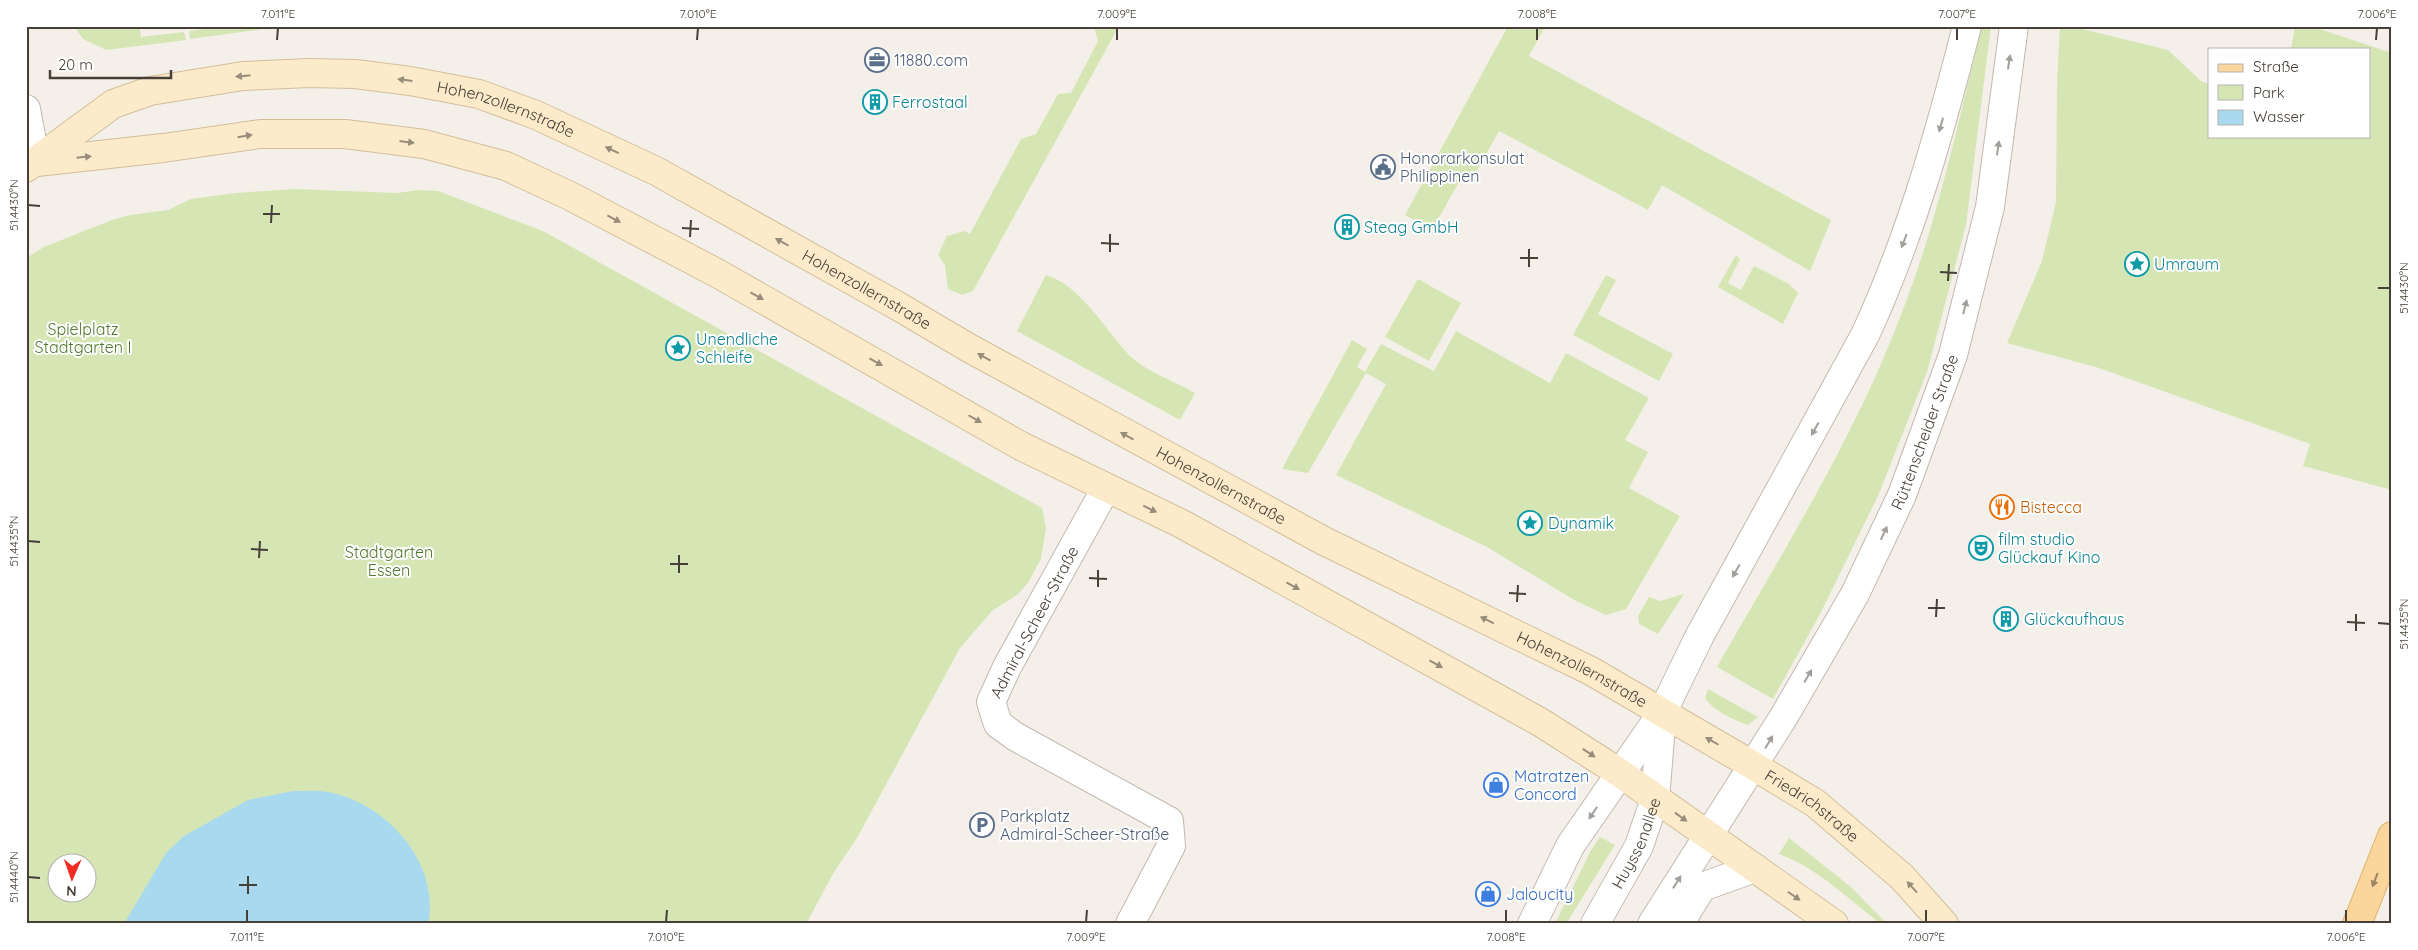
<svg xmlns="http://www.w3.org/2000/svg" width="2418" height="950" viewBox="0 0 2418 950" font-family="Quicksand,sans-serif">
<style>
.green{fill:#d5e6b4;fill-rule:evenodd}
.water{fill:#a8d9ee}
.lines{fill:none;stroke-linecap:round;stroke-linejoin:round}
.minor-casing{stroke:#c2b9af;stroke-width:30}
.tertiary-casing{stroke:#c2b9af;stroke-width:30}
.secondary-casing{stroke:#d2be9a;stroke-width:30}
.primary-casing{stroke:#dfb16c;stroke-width:30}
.minor{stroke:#fff;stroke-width:28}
.tertiary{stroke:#fff;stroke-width:28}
.secondary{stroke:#fcebcb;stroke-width:28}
.primary{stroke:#fad69c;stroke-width:28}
.oneway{fill:#a3a09c}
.oneway2{fill:#988d7a}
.oneway3{fill:#988465}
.ticks{fill:none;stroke:#474038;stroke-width:2}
.labels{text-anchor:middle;stroke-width:4;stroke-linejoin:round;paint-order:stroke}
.service-label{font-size:16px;fill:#4e5e75;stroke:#fff;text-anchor:start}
.culture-label{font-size:16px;fill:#0d838f;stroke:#fff;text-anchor:start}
.street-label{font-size:16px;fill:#474038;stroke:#fff}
.park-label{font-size:16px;fill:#51782d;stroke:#fff}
.food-label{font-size:16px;fill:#c56008;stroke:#fff;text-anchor:start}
.shop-label{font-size:16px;fill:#366cbe;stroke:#fff;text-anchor:start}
.neatline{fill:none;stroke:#474038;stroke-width:2}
.ticks-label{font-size:12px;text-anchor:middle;fill:#474038}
</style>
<rect width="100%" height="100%" fill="#f4f0e9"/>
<!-- green -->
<g class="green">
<polygon points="74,26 140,26 141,37 184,32 186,40 106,50 83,39"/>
<polygon points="230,26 285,26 190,39 189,31"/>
<polygon points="1094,26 1119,26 973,291 962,295 948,289 945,265 938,255 947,236 965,231 970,234 1021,139 1036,134 1058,94 1071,93 1098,41"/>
<polygon points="1508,26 1545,27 1529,56 1831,220 1810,271 1662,185 1648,210 1499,131 1472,180 1463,175 1432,230 1405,215"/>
<path d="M 1982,26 L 1991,26 L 1966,225 L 1927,372 L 1878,496 L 1819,616 L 1773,699 L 1717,667 C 1785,548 1860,429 1907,299 C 1940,211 1959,117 1982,26 Z"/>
<polygon points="2060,26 2070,26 2168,50 2201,81 2209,84 2209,136 2369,136 2369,49 2291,49 2295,26 2311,26 2392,53 2392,490 2303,466 2310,444 2099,368 2007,343 2042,261 2056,202 2057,84"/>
<path d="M 294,189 L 397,193 L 419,190 L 438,191 L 543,231 L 1042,508 L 1046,528 L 1041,559 L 1028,583 L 1017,595 L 992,611 L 960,648 L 857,838 L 834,872 L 806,924 L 26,924 L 26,258 L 44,247 L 112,220 L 130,215 L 168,210 L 191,199 L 236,193 ZM 58,862 L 88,862 L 88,892 L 58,892 Z"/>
<polygon points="1736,255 1740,259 1728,283 1741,290 1754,266 1789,284 1798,293 1783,324 1718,287"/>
<path d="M 1046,275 C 1080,285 1105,329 1128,354 C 1143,370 1176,382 1195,393 L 1180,420 L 1017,331 Z"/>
<polygon points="1606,275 1616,280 1598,314 1673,354 1659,381 1573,335"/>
<polygon points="1418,279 1461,303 1429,361 1385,337"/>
<polygon points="1456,331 1550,383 1566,353 1649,398 1625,440 1648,452 1629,488 1680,516 1626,609 1606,615 1576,601 1487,547 1336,475 1386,384 1366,373 1308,473 1282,469 1352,340 1367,349 1357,367 1365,372 1381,344 1434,371"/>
<polygon points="1684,594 1658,634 1639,624 1638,616 1649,597 1660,601"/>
<path d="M 1708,689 L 1758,717 L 1748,725 C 1732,719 1715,712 1705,698 Z"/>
<polygon points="1600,837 1615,845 1566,924 1555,924 1590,852"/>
<path d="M 1789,838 L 1851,887 L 1887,924 L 1881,924 C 1847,898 1819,869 1779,854 Z"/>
</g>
<!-- water -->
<path class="water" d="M 293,791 C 304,791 317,790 328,792 C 386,803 441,863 428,924 L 124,924 L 166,853 L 184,836 L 248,800 Z"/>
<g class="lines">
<defs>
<polyline id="minor" points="1106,488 1007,667 991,702 998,724 1016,737 1169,821 1171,846 1130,924"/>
<g id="tertiary">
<polyline points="26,109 36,162"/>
<path d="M 1532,924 L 1570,846 L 1662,713 L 1699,637 L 1865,335 C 1911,236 1940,132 1967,26"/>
<path id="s1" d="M 1595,924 L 1639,846 L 1655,799 L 1662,714"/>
<path id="s2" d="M 1652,924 L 1783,718 L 1855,594 L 1902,495 L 1953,355 L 1990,207 L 2014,26"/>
<polyline points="1679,924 1702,887 1755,868"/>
</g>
<g id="secondary">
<polyline points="37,162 163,148 260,134 345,134 424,144 506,166 570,196 715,272 1021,446 1182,524 1540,722 1620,773 1834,924"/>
<path id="s3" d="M 26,168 L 113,104 L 150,91 L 243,76 L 309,73 L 355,74 L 410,81 L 479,94 L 536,115 L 656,171 L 896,305 L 969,348 L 1324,541 L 1591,671 L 1754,766 L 1815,803 L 1902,877 L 1944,924"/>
</g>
<polyline id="primary" points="2357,924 2392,836"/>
</defs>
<!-- minor casing -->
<use href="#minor" class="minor-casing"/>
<!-- tertiary casing -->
<use href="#tertiary" class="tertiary-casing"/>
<!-- secondary casing -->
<use href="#secondary" class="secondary-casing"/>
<!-- primary casing -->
<use href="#primary" class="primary-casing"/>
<!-- minor -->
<use href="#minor" class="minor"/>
<!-- tertiary -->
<use href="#tertiary" class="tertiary"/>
<!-- secondary -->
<use href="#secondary" class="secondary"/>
<!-- primary -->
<use href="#primary" class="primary"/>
</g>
<!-- one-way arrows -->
<defs><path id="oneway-solid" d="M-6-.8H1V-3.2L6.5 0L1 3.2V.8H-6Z" transform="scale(1.25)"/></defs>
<g class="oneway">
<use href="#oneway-solid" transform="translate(2009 62) rotate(-82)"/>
<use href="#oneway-solid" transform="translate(1941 125) rotate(106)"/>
<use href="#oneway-solid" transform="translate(1998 148) rotate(-82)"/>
<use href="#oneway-solid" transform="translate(1904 241) rotate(111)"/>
<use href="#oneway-solid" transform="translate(1965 307) rotate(-76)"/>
<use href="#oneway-solid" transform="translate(1815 429) rotate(119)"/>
<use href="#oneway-solid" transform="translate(1884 533) rotate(-65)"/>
<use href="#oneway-solid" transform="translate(1736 571) rotate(119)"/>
<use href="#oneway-solid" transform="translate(1808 676) rotate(-60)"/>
<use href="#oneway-solid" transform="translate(1769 742) rotate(-59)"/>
<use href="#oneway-solid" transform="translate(1593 813) rotate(124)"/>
<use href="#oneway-solid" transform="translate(1677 882) rotate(-58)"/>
</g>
<g class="oneway2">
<use href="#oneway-solid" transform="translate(243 76) rotate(174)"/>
<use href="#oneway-solid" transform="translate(405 80) rotate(-173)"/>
<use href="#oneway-solid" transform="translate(245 136) rotate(-9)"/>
<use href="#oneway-solid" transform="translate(407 142) rotate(7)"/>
<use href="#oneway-solid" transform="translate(612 150) rotate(-155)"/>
<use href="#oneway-solid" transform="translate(84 157) rotate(-6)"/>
<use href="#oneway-solid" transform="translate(614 219) rotate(28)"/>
<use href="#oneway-solid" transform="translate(782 242) rotate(-151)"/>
<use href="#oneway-solid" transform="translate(757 296) rotate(29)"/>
<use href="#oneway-solid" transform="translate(984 357) rotate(-151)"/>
<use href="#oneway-solid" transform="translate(876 362) rotate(29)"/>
<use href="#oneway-solid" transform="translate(975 419) rotate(30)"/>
<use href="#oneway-solid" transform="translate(1127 436) rotate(-151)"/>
<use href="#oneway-solid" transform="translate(1150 509) rotate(26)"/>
<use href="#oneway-solid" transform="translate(1293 586) rotate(29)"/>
<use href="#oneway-solid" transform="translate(1487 620) rotate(-154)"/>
<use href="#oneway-solid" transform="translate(1436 664) rotate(29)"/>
<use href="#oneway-solid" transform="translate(1712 741) rotate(-150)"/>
<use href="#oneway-solid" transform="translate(1589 753) rotate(33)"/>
<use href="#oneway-solid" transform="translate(1681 817) rotate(36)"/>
<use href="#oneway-solid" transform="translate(1912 887) rotate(-132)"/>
<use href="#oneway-solid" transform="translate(1794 896) rotate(35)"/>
</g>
<use class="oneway3" href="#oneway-solid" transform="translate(2375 880) rotate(111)"/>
<!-- ticks -->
<path class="ticks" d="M 277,40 L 278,28M 697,40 L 698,28M 1117,40 L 1117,28M 1537,40 L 1537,28M 1957,40 L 1957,28M 2376,40 L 2377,28M 28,205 L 40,206M 263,214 L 280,214M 271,223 L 272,205M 682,228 L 699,229M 690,237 L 691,220M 1101,243 L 1119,244M 1110,252 L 1110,234M 1520,258 L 1538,258M 1529,267 L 1529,249M 1940,272 L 1957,273M 1948,281 L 1949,264M 2378,288 L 2390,288M 28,541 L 40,542M 251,549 L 268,550M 259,558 L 260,541M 670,564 L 688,564M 679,573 L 679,555M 1089,578 L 1107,579M 1098,587 L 1098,570M 1509,593 L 1526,594M 1517,602 L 1518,585M 1928,608 L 1945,608M 1936,617 L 1937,599M 2347,622 L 2365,623M 2378,623 L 2390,624M 2356,631 L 2356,614M 28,877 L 40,878M 239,885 L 257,885M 248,894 L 248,876M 247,922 L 247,910M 666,922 L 667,910M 1086,922 L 1087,910M 1506,922 L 1506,910M 1926,922 L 1926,910M 2346,922 L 2346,910"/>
<!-- icons -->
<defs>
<symbol id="office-ring" viewBox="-11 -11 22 22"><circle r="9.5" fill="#fff" stroke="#5c6f8a" stroke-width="1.5"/><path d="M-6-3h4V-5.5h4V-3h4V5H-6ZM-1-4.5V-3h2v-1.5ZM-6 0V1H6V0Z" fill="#5c6f8a"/></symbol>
<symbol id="building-ring" viewBox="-11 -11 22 22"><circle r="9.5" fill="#fff" stroke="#0f9aa8" stroke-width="1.5"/><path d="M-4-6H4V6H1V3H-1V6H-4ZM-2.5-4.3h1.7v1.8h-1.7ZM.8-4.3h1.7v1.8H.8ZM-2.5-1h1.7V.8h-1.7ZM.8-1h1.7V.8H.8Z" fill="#0f9aa8"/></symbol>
<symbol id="civic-ring" viewBox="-11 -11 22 22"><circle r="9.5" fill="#fff" stroke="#5c6f8a" stroke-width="1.5"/><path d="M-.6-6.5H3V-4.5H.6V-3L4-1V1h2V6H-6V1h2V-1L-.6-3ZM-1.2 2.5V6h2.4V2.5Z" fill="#5c6f8a"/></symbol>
<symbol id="sight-ring" viewBox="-11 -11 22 22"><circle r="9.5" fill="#fff" stroke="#0f9aa8" stroke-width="1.5"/><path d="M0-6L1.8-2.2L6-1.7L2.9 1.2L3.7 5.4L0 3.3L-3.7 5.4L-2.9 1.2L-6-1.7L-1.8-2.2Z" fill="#0f9aa8"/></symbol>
<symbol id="restaurant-ring" viewBox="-11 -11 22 22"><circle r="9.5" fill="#fff" stroke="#e8710a" stroke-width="1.5"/><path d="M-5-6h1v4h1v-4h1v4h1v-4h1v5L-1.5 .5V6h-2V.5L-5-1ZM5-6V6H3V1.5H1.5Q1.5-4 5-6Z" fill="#e8710a"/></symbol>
<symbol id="theatre-ring" viewBox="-11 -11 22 22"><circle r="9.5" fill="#fff" stroke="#0f9aa8" stroke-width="1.5"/><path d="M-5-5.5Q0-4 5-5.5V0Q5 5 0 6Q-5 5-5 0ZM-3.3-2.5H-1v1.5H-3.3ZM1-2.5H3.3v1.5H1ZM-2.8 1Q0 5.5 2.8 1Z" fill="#0f9aa8"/></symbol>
<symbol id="shop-ring" viewBox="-11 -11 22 22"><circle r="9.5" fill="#fff" stroke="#3f7fe0" stroke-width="1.5"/><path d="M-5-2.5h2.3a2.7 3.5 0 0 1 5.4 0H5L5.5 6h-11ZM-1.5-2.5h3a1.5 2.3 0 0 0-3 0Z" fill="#3f7fe0"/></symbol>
<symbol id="parking-ring" viewBox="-11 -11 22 22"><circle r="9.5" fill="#fff" stroke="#5c6f8a" stroke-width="1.5"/><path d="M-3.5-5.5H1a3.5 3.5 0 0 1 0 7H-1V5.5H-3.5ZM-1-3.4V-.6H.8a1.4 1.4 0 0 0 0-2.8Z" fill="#5c6f8a"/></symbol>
</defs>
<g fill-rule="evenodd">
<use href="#office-ring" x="863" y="46" width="28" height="28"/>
<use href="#building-ring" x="861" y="88" width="28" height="28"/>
<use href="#civic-ring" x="1369" y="153" width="28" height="28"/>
<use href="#building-ring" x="1333" y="213" width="28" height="28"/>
<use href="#sight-ring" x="2123" y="250" width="28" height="28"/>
<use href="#sight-ring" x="664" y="334" width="28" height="28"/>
<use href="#restaurant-ring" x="1988" y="493" width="28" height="28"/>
<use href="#sight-ring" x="1516" y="509" width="28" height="28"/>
<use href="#theatre-ring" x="1967" y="534" width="28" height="28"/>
<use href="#building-ring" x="1992" y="605" width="28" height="28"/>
<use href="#shop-ring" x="1482" y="771" width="28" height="28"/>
<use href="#parking-ring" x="968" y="811" width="28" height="28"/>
<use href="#shop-ring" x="1474" y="880" width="28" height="28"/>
</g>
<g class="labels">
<!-- service labels -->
<g class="service-label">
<text x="894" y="66">11880.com</text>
<text x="1400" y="164">Honorarkonsulat<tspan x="1400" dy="18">Philippinen</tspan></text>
<text x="1000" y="822">Parkplatz<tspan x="1000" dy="18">Admiral-Scheer-Straße</tspan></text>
</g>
<!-- culture labels -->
<g class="culture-label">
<text x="892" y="108">Ferrostaal</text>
<text x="1364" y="233">Steag GmbH</text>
<text x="2154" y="270">Umraum</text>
<text x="696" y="345">Unendliche<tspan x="696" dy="18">Schleife</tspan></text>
<text x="1548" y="529">Dynamik</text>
<text x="1998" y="545">film studio<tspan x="1998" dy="18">Glückauf Kino</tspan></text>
<text x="2024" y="625">Glückaufhaus</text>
</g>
<!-- street labels -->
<g class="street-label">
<text dy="6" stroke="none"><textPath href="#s3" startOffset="509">Hohenzollernstraße</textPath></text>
<text dy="6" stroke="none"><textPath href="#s3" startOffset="914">Hohenzollernstraße</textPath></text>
<text dy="6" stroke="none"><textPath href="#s2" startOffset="564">Rüttenscheider Straße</textPath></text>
<text dy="6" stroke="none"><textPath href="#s3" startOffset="1319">Hohenzollernstraße</textPath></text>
<text transform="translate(1034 622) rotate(-62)" y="6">Admiral-Scheer-Straße</text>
<text dy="6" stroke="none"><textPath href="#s3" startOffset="1724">Hohenzollernstraße</textPath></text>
<text dy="6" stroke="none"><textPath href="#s3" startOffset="1992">Friedrichstraße</textPath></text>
<text dy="6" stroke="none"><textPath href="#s1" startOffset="91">Huyssenallee</textPath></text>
</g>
<!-- park labels -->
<g class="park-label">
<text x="83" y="335">Spielplatz<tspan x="83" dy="18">Stadtgarten I</tspan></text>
<text x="389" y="558">Stadtgarten<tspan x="389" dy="18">Essen</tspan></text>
</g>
<!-- food labels -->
<g class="food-label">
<text x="2020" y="513">Bistecca</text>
</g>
<!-- shop labels -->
<g class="shop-label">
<text x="1514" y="782">Matratzen<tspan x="1514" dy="18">Concord</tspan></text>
<text x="1506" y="900">Jaloucity</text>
</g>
</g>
<!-- border -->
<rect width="2418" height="950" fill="none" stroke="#ffffff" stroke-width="55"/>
<!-- legend -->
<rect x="2208" y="48" width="162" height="90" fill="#ffffff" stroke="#b5b3af"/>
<rect x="2218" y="64" width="25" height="8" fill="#fad69c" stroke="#b5b3af"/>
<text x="2253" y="72" font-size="15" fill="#474038">Straße</text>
<rect x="2218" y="85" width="25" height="15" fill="#d5e6b4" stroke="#b5b3af"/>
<text x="2253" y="98" font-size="15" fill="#474038">Park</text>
<rect x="2218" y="110" width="25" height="15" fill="#a8d9ee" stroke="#b5b3af"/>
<text x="2253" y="122" font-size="15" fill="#474038">Wasser</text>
<!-- north arrow -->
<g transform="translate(72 878) rotate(182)"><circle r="24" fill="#ffffff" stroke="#b5b3af"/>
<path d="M0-4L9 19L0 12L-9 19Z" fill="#f12d23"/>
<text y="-8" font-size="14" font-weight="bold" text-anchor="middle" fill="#474038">N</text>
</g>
<!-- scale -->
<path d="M50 70v8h121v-8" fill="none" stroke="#474038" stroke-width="2.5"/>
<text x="58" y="70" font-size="15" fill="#474038" stroke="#ffffff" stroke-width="4" paint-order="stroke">20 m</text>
<rect x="28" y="28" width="2362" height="894" class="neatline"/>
<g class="ticks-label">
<text x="278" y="18">7.011°E</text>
<text x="698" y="18">7.010°E</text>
<text x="1117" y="18">7.009°E</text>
<text x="1537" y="18">7.008°E</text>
<text x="1957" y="18">7.007°E</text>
<text x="2377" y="18">7.006°E</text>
<text transform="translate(14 205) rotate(-90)" y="4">51.4430°N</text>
<text transform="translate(2404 288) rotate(-90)" y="4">51.4430°N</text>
<text transform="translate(14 541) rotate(-90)" y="4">51.4435°N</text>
<text transform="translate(2404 624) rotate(-90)" y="4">51.4435°N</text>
<text transform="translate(14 877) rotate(-90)" y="4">51.4440°N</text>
<text x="247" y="941">7.011°E</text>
<text x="666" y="941">7.010°E</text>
<text x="1086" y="941">7.009°E</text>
<text x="1506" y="941">7.008°E</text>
<text x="1926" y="941">7.007°E</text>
<text x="2346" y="941">7.006°E</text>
</g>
</svg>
